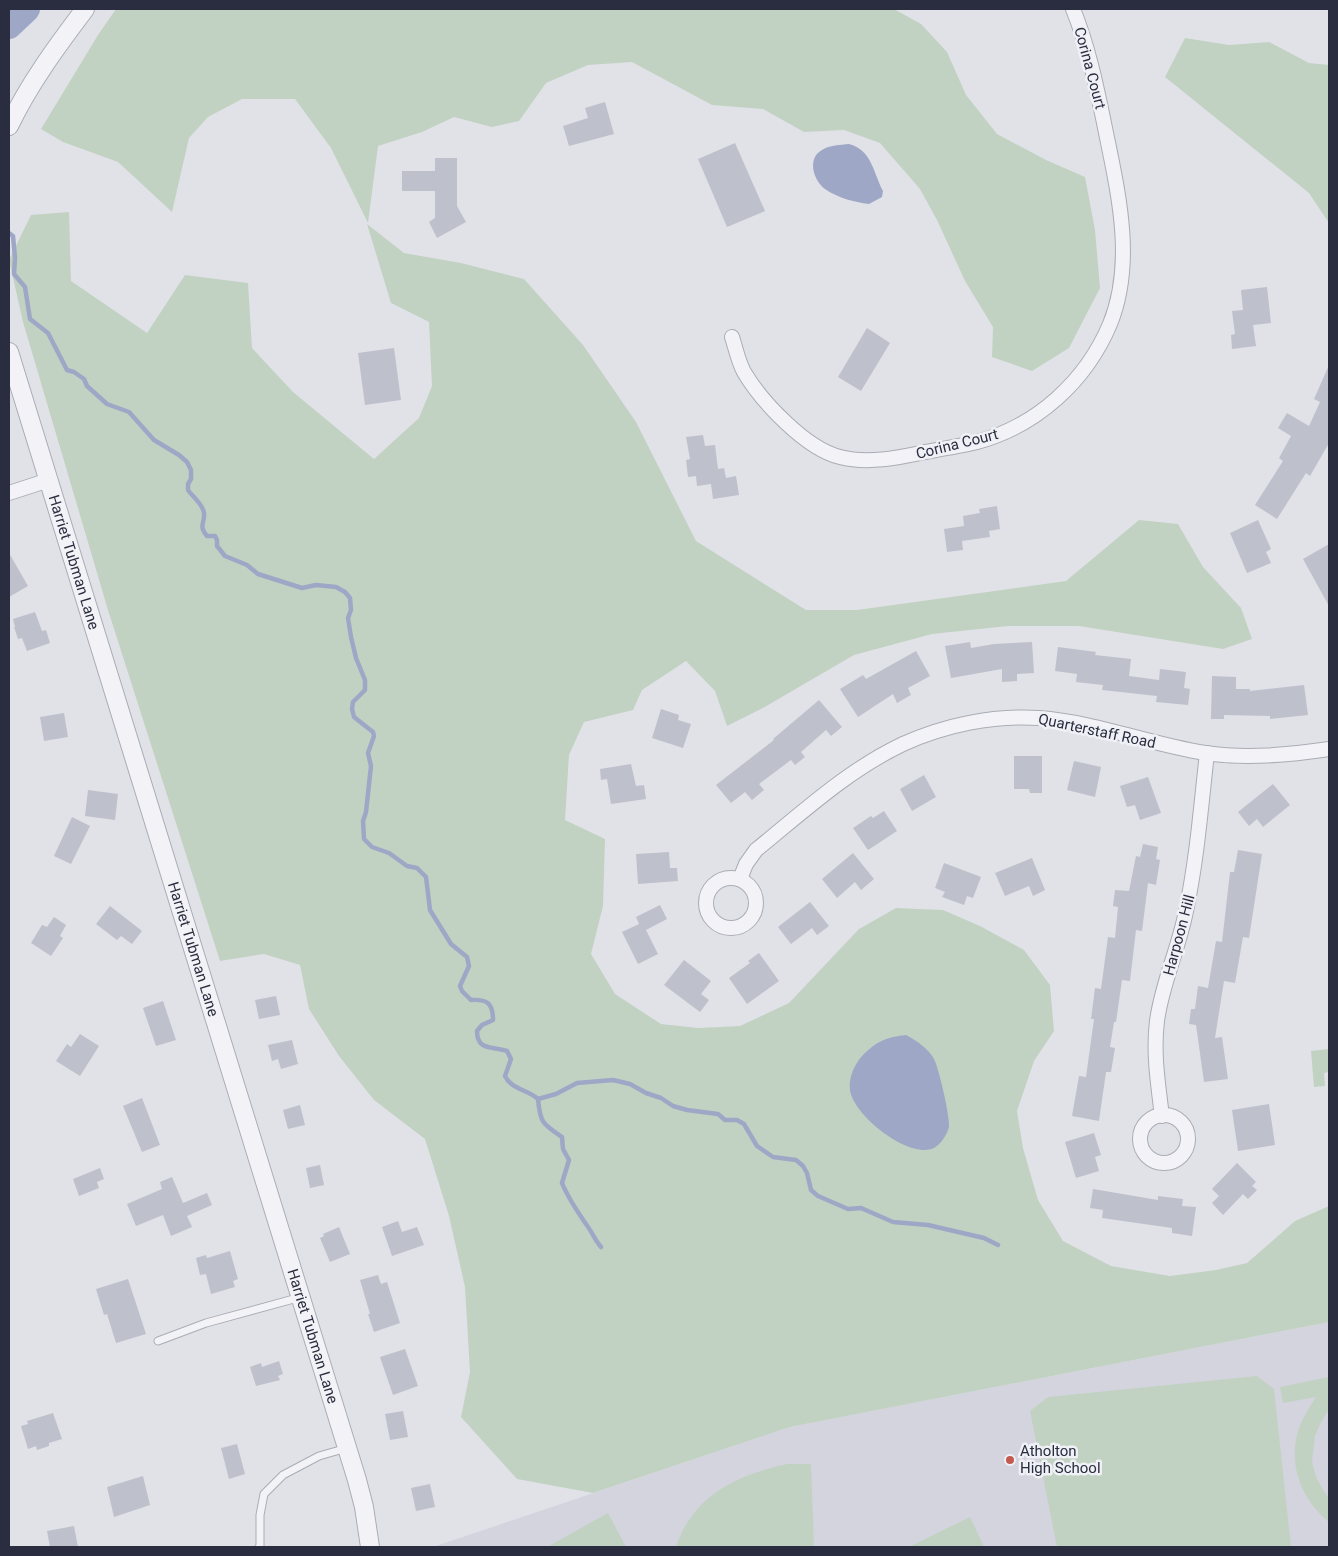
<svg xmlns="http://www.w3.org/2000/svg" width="1338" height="1556" viewBox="0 0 1338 1556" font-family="Roboto,sans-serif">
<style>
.built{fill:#d3d4dd}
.green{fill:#c2d2c2}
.water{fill:#9ea7c6}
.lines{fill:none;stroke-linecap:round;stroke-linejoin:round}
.stream{stroke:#9ea7c6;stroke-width:4.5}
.river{stroke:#9ea7c6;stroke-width:26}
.building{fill:#bec0cb}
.service-casing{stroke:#aaacb5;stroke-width:9}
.minor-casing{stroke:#aaacb5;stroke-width:16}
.tertiary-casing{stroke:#aaacb5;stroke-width:20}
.service{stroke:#f3f3f7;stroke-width:7}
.minor{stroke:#f3f3f7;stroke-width:14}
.tertiary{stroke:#f3f3f7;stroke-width:18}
.poi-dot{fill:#c45a4f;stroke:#f0f1f6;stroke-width:2}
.labels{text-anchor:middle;stroke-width:5;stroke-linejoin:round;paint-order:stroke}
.street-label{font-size:15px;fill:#2a2d3f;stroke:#f0f1f6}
.poi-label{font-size:15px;fill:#2a2d3f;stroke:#f0f1f6;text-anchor:start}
</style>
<rect width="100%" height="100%" fill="#e1e2e8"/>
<!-- built -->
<polygon class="built" points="1329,1322 1329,1547 433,1547 790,1427"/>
<!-- green -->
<g class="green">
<polygon points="116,9 894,9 921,24 947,52 966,95 997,134 1046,160 1085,177 1095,230 1100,288 1069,348 1032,371 992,357 993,327 965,281 937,220 920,189 880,143 844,130 804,132 763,109 712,105 632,62 588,65 546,83 519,121 492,127 454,117 422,132 378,146 368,223 331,148 295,99 242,99 208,117 189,138 172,212 118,162 63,142 41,129 98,35"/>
<polygon points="1185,38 1229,45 1269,42 1309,63 1329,65 1329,223 1309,193 1165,77"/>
<polygon points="69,212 71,281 147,333 185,275 248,283 252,348 293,392 374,459 419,418 432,386 429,322 391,303 367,224 404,253 461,263 524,279 583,345 636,422 696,541 806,610 857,610 1066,581 1139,520 1178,524 1203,567 1241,608 1252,639 1223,649 1079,626 1008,626 932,634 854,655 763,708 727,726 715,691 686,661 642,690 633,710 584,722 569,755 565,820 605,839 603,906 591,954 615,994 661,1024 698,1028 740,1026 789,1003 859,929 896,908 943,910 980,926 1024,950 1050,985 1054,1031 1034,1061 1017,1111 1023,1148 1038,1200 1063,1241 1111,1266 1170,1276 1216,1270 1247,1263 1295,1221 1329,1206 1329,1322 790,1427 593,1493 517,1479 461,1417 470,1372 465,1287 449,1216 425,1139 374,1100 339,1056 309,1009 300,965 264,954 220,961 108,610 23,322 9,260 31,215"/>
<polygon points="1329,1049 1329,1072 1324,1073 1325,1086 1314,1087 1311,1051"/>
<polygon points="1257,1376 1274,1389 1291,1547 1057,1547 1030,1411 1048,1397"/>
<path d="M 1329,1377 L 1329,1409 L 1321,1422 L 1315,1436 L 1312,1462 L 1316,1477 L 1323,1490 L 1329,1498 L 1329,1522 C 1302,1500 1288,1466 1298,1431 C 1302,1419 1309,1408 1316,1397 L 1283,1403 L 1280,1387 Z"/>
<path d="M 787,1464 L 811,1464 L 814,1547 L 676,1547 C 693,1495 737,1475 787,1464 Z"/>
<polygon points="608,1513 626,1547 547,1547"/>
<polygon points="970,1517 984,1547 909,1547"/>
</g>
<!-- water -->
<g class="water">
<path d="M 849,144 C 872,150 873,172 883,191 L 882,197 L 869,204 C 854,202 838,198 825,189 C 813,180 807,158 822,150 C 830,145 840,145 849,144 Z"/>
<path d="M 906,1035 C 917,1041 928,1048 934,1059 C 939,1069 950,1116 949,1127 C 947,1135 941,1144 934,1148 C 909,1160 853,1115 850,1090 C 848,1078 855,1063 863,1055 C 877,1041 887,1037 906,1035 Z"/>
</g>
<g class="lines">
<!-- stream -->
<g class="stream">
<path d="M 9,233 L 13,236 L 15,258 L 14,274 L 25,287 L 30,319 L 48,333 L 67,370 L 74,372 L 84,379 L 87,386 L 107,404 L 129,412 L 154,440 L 179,455 L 187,462 L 191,470 L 191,479 L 188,484 L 188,490 C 193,497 203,504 204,513 C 205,524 198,525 207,536 L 215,536 L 217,540 L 217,546 L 225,556 L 247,565 L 258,574 L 302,588 L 316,585 L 336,587 L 345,592 L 350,598 L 351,610 L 348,618 L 351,637 L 356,658 L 365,680 L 365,690 L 353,702 L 352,709 L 354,717 L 373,732 L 374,736 L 368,753 L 371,766 L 366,812 L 363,821 L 364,839 L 372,847 L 389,853 L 407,866 L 417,868 L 426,877 L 430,910 L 451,944 L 467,957 L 469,966 L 460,986 L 462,991 L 471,1000 C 487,999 493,1003 493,1020 L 482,1025 L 477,1031 C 477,1051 492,1046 507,1051 L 511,1059 L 505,1076 C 512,1090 527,1089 538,1099 C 540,1123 543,1124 562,1137 L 563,1149 L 569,1160 L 562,1183 C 568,1198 577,1211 586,1224 C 592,1232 595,1240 601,1247"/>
<polyline points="538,1099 556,1094 577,1083 613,1080 630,1084 646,1093 661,1098 673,1106 687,1110 718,1114 725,1120 737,1120 744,1124 757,1146 773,1157 796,1160 803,1166 807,1173 811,1190 818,1196 848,1209 861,1208 893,1222 928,1225 984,1238 998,1245"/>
</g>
<!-- river -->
<polyline class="river" points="9,26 27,9"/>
</g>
<!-- building -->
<g class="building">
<polygon points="605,102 614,134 569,146 563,126 588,118 585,108"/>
<polygon points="735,143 765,211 727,227 698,159"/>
<polygon points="435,158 457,158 457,206 466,222 437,238 429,222 435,218 435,191 402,191 402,171 435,171"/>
<polygon points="1267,287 1271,323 1253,325 1256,346 1232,349 1231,335 1235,334 1232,311 1243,310 1241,290"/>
<polygon points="867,328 890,343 861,391 838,377"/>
<polygon points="394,348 401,400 365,405 358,353"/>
<polygon points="1329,365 1329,443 1310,476 1306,473 1277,519 1255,505 1283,461 1279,458 1291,436 1278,428 1287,413 1309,426 1320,402 1314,399"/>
<polygon points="703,435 705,446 715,445 718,469 724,468 726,478 736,476 739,495 713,499 711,484 697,486 696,476 688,477 686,460 690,459 686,437"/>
<polygon points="997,506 1000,529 989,531 990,537 962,541 963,550 947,552 944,529 964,526 963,516 980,513 979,509"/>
<polygon points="1258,520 1271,549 1266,552 1271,563 1247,573 1230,533"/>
<polygon points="1329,544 1329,606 1303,559"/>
<polygon points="9,553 28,586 9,597"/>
<polygon points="35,612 42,631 46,630 50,643 27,651 22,638 18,639 14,627 15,627 13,619"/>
<polygon points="970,642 971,648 994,644 1032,642 1034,673 1017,674 1017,681 1002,682 1002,669 951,678 945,646"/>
<polygon points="1058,647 1096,652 1095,655 1131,659 1129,676 1159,680 1160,669 1186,672 1184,688 1190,689 1188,705 1156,702 1157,696 1102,690 1103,685 1076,682 1077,674 1055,671"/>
<polygon points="916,651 930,676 908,688 911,695 897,703 893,694 858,717 840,689 863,675 866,679"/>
<polygon points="1212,676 1236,677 1236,689 1250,689 1250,691 1304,685 1308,715 1270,719 1270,716 1224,715 1224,719 1211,719"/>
<polygon points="819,700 842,727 831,736 826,730 801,752 805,757 795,765 791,760 759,784 764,790 752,800 745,792 731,803 716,785 774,740 773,739"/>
<polygon points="661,709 679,715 678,720 691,724 683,748 652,738"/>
<polygon points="64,713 68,737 44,741 40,717"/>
<polygon points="1014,756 1042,756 1042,793 1030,793 1029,789 1014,789"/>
<polygon points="1074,761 1101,767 1095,797 1067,790"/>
<polygon points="631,764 636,786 644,785 646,799 611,804 607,779 601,780 600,769"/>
<polygon points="924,775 936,797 912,811 900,789"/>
<polygon points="1148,777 1161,813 1140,820 1135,805 1127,807 1120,786"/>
<polygon points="1273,784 1290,805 1263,827 1257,819 1249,826 1238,812"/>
<polygon points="88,790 118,794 115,820 85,816"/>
<polygon points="884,811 897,831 868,850 853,828 871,816 873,818"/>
<polygon points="72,817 90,826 71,864 54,856"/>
<polygon points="1143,844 1158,847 1156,859 1160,860 1156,885 1148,883 1142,931 1136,930 1130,981 1122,980 1116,1022 1114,1022 1110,1047 1115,1048 1111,1072 1106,1072 1099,1121 1072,1116 1079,1076 1086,1077 1094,1019 1091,1019 1095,988 1101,989 1108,937 1115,938 1118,907 1113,906 1115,890 1129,891 1136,856 1140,857"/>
<polygon points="1238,850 1262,854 1249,938 1243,937 1235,983 1224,981 1215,1038 1222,1037 1228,1079 1204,1082 1196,1025 1189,1024 1191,1009 1195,1009 1198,986 1208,988 1216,941 1222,942 1230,872 1234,872"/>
<polygon points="669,852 670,868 677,868 678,881 638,884 636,854"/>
<polygon points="853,853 874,879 861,890 855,882 837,898 822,879"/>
<polygon points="1032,858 1045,890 1033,896 1029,886 1005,896 995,873"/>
<polygon points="944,863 981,877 973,898 967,896 964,905 942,897 945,892 935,888"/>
<polygon points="810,902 829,926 817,935 812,928 791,944 778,927"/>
<polygon points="660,905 667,919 646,930 658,954 638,964 622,932 639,924 636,917"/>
<polygon points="110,906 142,931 132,944 121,936 117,940 96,924"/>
<polygon points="54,917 66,925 60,936 63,938 51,956 31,943 42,925 47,927"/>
<polygon points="759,953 779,981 747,1004 729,978 750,963 748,961"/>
<polygon points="684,960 711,981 701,994 709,1000 700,1012 664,985"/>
<polygon points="276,996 280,1015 259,1019 255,1000"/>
<polygon points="163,1001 176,1040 156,1046 143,1008"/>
<polygon points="80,1034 99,1046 80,1076 56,1061 67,1044 71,1047"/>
<polygon points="292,1040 298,1064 281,1069 278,1059 272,1061 268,1045"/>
<polygon points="142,1098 160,1145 142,1152 123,1106"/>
<polygon points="1269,1104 1275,1145 1238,1151 1232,1110"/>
<polygon points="300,1105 305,1125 288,1129 283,1110"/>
<polygon points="1094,1133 1101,1155 1095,1157 1099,1171 1076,1178 1065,1142"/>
<polygon points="1237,1163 1256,1182 1252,1186 1257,1190 1248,1199 1243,1194 1223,1215 1212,1203 1219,1196 1212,1189"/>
<polygon points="320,1165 324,1185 310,1188 306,1168"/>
<polygon points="100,1168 104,1179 97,1182 99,1188 79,1196 73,1179"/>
<polygon points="172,1177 183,1203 207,1193 212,1205 187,1216 192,1227 171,1236 163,1215 136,1226 127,1204 162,1189 160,1182"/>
<polygon points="1093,1189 1158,1200 1158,1196 1183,1199 1182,1206 1196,1207 1192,1236 1172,1233 1172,1228 1102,1218 1103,1210 1090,1208"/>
<polygon points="398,1221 402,1232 417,1227 424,1245 392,1256 382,1227"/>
<polygon points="339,1227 350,1254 330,1262 320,1238 324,1236 323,1234"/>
<polygon points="230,1251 238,1279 233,1281 235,1287 211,1294 206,1274 200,1275 196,1258 206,1255 207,1258"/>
<polygon points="378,1275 381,1284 387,1282 400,1323 374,1332 368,1314 370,1314 360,1280"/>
<polygon points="128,1279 146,1334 116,1343 107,1314 104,1315 96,1289"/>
<polygon points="405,1349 418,1386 393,1395 380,1357"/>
<polygon points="279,1361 283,1374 278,1376 280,1380 256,1386 250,1367 261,1363 262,1367"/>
<polygon points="403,1411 408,1437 390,1440 385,1414"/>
<polygon points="53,1413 62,1439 49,1443 49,1446 37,1450 36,1446 28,1449 21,1426 28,1424 27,1421"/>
<polygon points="237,1444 245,1474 229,1479 221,1448"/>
<polygon points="143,1476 150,1505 114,1517 107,1487"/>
<polygon points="430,1484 435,1507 416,1511 411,1488"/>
<polygon points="74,1526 78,1547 50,1547 47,1531"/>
</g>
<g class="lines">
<defs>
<g id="service">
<polyline points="158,1341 206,1323 301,1297"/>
<polyline points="259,1547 260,1546 260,1515 264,1494 283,1475 319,1456 347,1448"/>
</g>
<g id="minor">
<path d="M 732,337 C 736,349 738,361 744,372 C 761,401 806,449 840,457 C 867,464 898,458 925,452 C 942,449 960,446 977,442 C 1037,426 1086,381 1110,324 C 1136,260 1117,188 1104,123 C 1096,84 1088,46 1073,9"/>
<polyline points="9,493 49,480"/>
<circle cx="731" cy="903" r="25"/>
<path d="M 740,879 L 746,864 L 756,850 C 803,812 848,770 903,744 C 945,725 993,715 1039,718 C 1095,722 1149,744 1205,753 C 1247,759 1288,755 1329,749"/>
<circle cx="1164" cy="1139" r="24"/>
<path d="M 1162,1116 C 1158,1084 1153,1052 1157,1021 C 1162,983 1179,948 1186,911 C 1197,859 1201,806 1207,753"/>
</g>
<g id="tertiary">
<path d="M 9,126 C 29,84 57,46 85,9"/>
<path id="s1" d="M 9,352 L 357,1480 L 364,1507 L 370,1547"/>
</g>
</defs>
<!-- service casing -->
<use href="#service" class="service-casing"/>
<!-- minor casing -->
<use href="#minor" class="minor-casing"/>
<!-- tertiary casing -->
<use href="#tertiary" class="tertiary-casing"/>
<!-- service -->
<use href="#service" class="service"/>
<!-- minor -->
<use href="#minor" class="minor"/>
<!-- tertiary -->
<use href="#tertiary" class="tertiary"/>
</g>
<!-- markers -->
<circle class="poi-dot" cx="1010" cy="1460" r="5"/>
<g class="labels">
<!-- street labels -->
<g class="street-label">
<text transform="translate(1090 68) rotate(75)" y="5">Corina Court</text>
<text transform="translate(957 444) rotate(-14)" y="5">Corina Court</text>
<text dy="5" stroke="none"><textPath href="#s1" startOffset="220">Harriet Tubman Lane</textPath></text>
<text transform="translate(1097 731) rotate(12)" y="5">Quarterstaff Road</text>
<text transform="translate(1179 935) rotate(-75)" y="5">Harpoon Hill</text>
<text dy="5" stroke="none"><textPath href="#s1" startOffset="625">Harriet Tubman Lane</textPath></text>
<text dy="5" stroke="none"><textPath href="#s1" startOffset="1030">Harriet Tubman Lane</textPath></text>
</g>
<!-- poi labels -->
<g class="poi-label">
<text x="1020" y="1456">Atholton<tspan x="1020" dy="17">High School</tspan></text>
</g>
</g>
<!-- border -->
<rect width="1338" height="1556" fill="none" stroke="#2a2d3f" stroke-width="20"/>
</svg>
